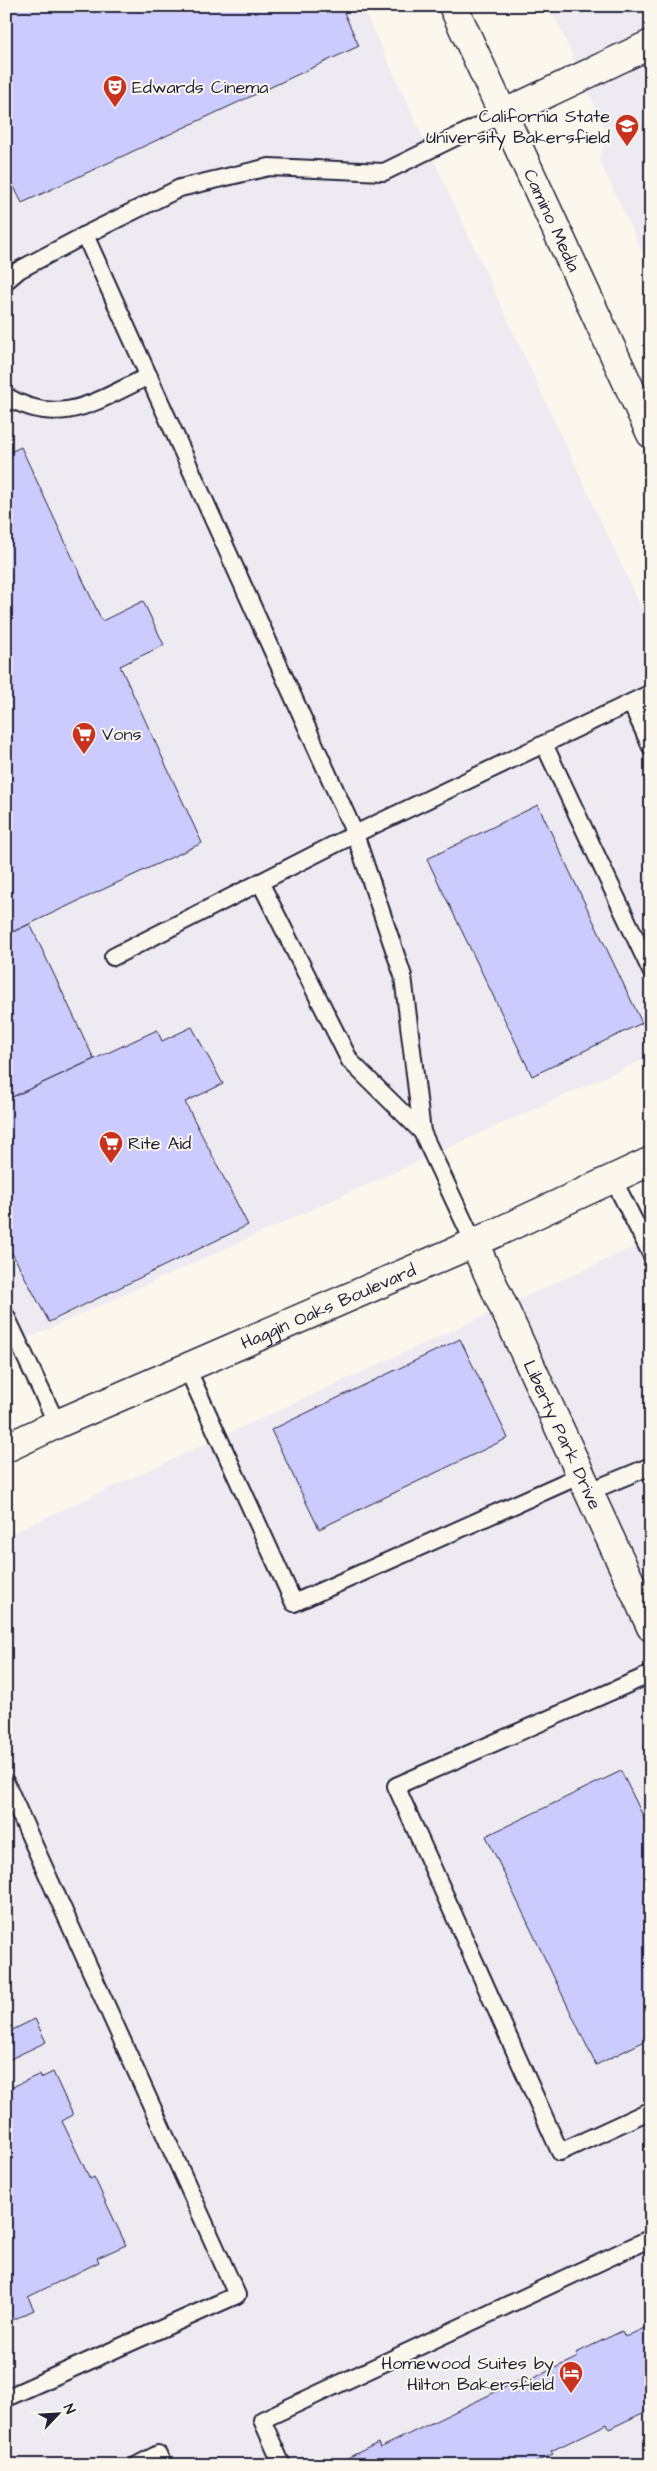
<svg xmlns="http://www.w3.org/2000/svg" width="657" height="2471" viewBox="0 0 657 2471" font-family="'Architects Daughter',sans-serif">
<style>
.built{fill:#edeaf1}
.building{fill:#cccbfe;stroke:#22223b}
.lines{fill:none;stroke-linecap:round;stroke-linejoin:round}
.service-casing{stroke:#22223b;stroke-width:20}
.minor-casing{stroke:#22223b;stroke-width:31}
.tertiary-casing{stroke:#22223b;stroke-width:31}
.service{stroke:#fbf7ec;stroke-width:16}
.minor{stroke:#fbf7ec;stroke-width:28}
.tertiary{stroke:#fbf7ec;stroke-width:28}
.labels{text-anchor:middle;stroke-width:4;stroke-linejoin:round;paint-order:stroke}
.poi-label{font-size:18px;fill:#22223b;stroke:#fbf7ec;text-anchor:start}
.street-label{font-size:18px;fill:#22223b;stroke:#fbf7ec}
</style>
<rect width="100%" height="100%" fill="#fbf7ec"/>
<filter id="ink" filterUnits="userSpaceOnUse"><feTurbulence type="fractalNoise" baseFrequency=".02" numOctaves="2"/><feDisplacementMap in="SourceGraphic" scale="10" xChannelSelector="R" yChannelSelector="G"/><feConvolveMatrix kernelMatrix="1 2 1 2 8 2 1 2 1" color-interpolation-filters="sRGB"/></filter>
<g filter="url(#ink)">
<!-- built -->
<g class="built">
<polygon points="6,6 362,6 651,629 651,1056 6,1348"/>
<polygon points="543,6 651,6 651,270 599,160 607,134 556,19"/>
<polygon points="651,1239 651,2465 6,2465 6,1536"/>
</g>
<!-- building -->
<g class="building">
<polygon points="6,6 341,6 359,46 22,203 6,171"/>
<polygon points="21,447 102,621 143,601 164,645 120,666 202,843 6,935 6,454"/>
<polygon points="538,805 642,1023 532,1076 427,859"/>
<polygon points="30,924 94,1059 6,1100 6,935"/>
<polygon points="192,1027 223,1084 185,1102 248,1225 49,1322 6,1242 6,1100 157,1030 162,1041"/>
<polygon points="460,1339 508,1438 319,1529 271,1430"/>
<polygon points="621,1771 651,1832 651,2038 596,2065 486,1836"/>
<polygon points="35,2019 46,2042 6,2061 6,2033"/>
<polygon points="53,2072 73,2115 62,2121 90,2179 94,2177 126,2245 97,2258 99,2262 28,2297 34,2310 6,2323 6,2090 40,2074 41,2078"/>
<polygon points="651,2325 651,2409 609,2429 607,2424 551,2451 553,2454 530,2465 333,2465 378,2443 380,2448 518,2381 519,2385 578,2357 576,2353 622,2331 625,2337"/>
</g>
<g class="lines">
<defs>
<g id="service">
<polyline points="503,114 384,172 269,167 180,188 85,235 355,834 651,693"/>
<polyline points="6,281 19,270 85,235"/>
<path d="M 6,396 C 60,429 98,400 149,376"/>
<polyline points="631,703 651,747"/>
<polyline points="544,744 651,971"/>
<polyline points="260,882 350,1061 422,1132"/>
<polyline points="113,957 355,834 403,976 422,1132 474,1243"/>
<polyline points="613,1179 651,1254"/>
<polyline points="6,1316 57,1424"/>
<polyline points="187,1368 294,1603 581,1475"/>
<polyline points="588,1492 651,1466"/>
<polyline points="651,1674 396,1786 560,2152 651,2110"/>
<polyline points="6,1783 237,2295 6,2398"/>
<polyline points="137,2465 158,2454 163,2465"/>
<polyline points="282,2465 262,2420 651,2238"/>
</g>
<g id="minor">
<polyline points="503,114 651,44"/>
<path id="s1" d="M 474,1243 L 651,1627"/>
</g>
<g id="tertiary">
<path id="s2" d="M 453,6 L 651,434"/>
<path id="s3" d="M 6,1448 L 57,1424 L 474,1243 L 651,1161"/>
</g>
</defs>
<!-- service casing -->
<use href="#service" class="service-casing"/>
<!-- minor casing -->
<use href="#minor" class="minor-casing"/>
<!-- tertiary casing -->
<use href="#tertiary" class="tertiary-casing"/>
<!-- service -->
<use href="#service" class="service"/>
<!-- minor -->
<use href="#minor" class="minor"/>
<!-- tertiary -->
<use href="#tertiary" class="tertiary"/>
</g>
</g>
<!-- icons -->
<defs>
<symbol id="theatre-pin" viewBox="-11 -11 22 30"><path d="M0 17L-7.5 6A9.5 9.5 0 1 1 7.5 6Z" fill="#c8321e" stroke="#fbf7ec"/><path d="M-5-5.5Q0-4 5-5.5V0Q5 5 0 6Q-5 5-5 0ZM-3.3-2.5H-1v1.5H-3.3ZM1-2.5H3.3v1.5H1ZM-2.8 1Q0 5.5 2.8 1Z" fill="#fff"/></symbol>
<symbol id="university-pin" viewBox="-11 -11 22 30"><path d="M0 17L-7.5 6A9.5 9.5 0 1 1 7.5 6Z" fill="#c8321e" stroke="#fbf7ec"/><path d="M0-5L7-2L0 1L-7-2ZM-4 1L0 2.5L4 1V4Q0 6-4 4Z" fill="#fff"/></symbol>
<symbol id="supermarket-pin" viewBox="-11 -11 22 30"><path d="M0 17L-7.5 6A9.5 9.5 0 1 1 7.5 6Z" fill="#c8321e" stroke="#fbf7ec"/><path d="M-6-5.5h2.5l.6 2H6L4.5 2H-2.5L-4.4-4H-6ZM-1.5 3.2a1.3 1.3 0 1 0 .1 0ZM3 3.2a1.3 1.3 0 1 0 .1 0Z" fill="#fff"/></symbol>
<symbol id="hotel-pin" viewBox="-11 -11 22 30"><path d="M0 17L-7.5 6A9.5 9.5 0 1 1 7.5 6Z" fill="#c8321e" stroke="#fbf7ec"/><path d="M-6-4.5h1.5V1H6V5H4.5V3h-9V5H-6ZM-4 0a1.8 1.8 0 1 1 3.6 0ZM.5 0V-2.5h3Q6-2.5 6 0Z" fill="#fff"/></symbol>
</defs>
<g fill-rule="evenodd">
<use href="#theatre-pin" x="101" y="73" width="28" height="38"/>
<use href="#university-pin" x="613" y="112" width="28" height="38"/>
<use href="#supermarket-pin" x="70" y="720" width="28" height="38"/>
<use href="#supermarket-pin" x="97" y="1129" width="28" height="38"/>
<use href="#hotel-pin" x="557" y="2359" width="28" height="38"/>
</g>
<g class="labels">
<!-- poi labels -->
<g class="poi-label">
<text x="132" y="93">Edwards Cinema</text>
<text x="610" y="122" text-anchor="end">California State<tspan x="610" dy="21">University Bakersfield</tspan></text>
<text x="102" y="740">Vons</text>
<text x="128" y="1149">Rite Aid</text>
<text x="554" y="2369" text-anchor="end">Homewood Suites by<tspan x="554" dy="21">Hilton Bakersfield</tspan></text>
</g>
<!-- street labels -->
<g class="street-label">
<text dy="6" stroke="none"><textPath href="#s2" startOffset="236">Camino Media</textPath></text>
<text dy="6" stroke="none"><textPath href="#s3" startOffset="352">Haggin Oaks Boulevard</textPath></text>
<text dy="6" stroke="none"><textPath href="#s1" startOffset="211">Liberty Park Drive</textPath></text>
</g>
</g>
<!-- margin -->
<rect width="657" height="2471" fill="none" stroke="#fbf7ec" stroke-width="25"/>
<rect x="12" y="12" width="632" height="2446" fill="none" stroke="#22223b" stroke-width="2" filter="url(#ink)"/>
<!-- north arrow -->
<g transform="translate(58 2414) rotate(65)" stroke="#fbf7ec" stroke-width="4" paint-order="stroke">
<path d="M0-4L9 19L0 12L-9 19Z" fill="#22223b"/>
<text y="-8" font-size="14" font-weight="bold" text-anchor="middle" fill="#22223b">N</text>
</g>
</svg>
